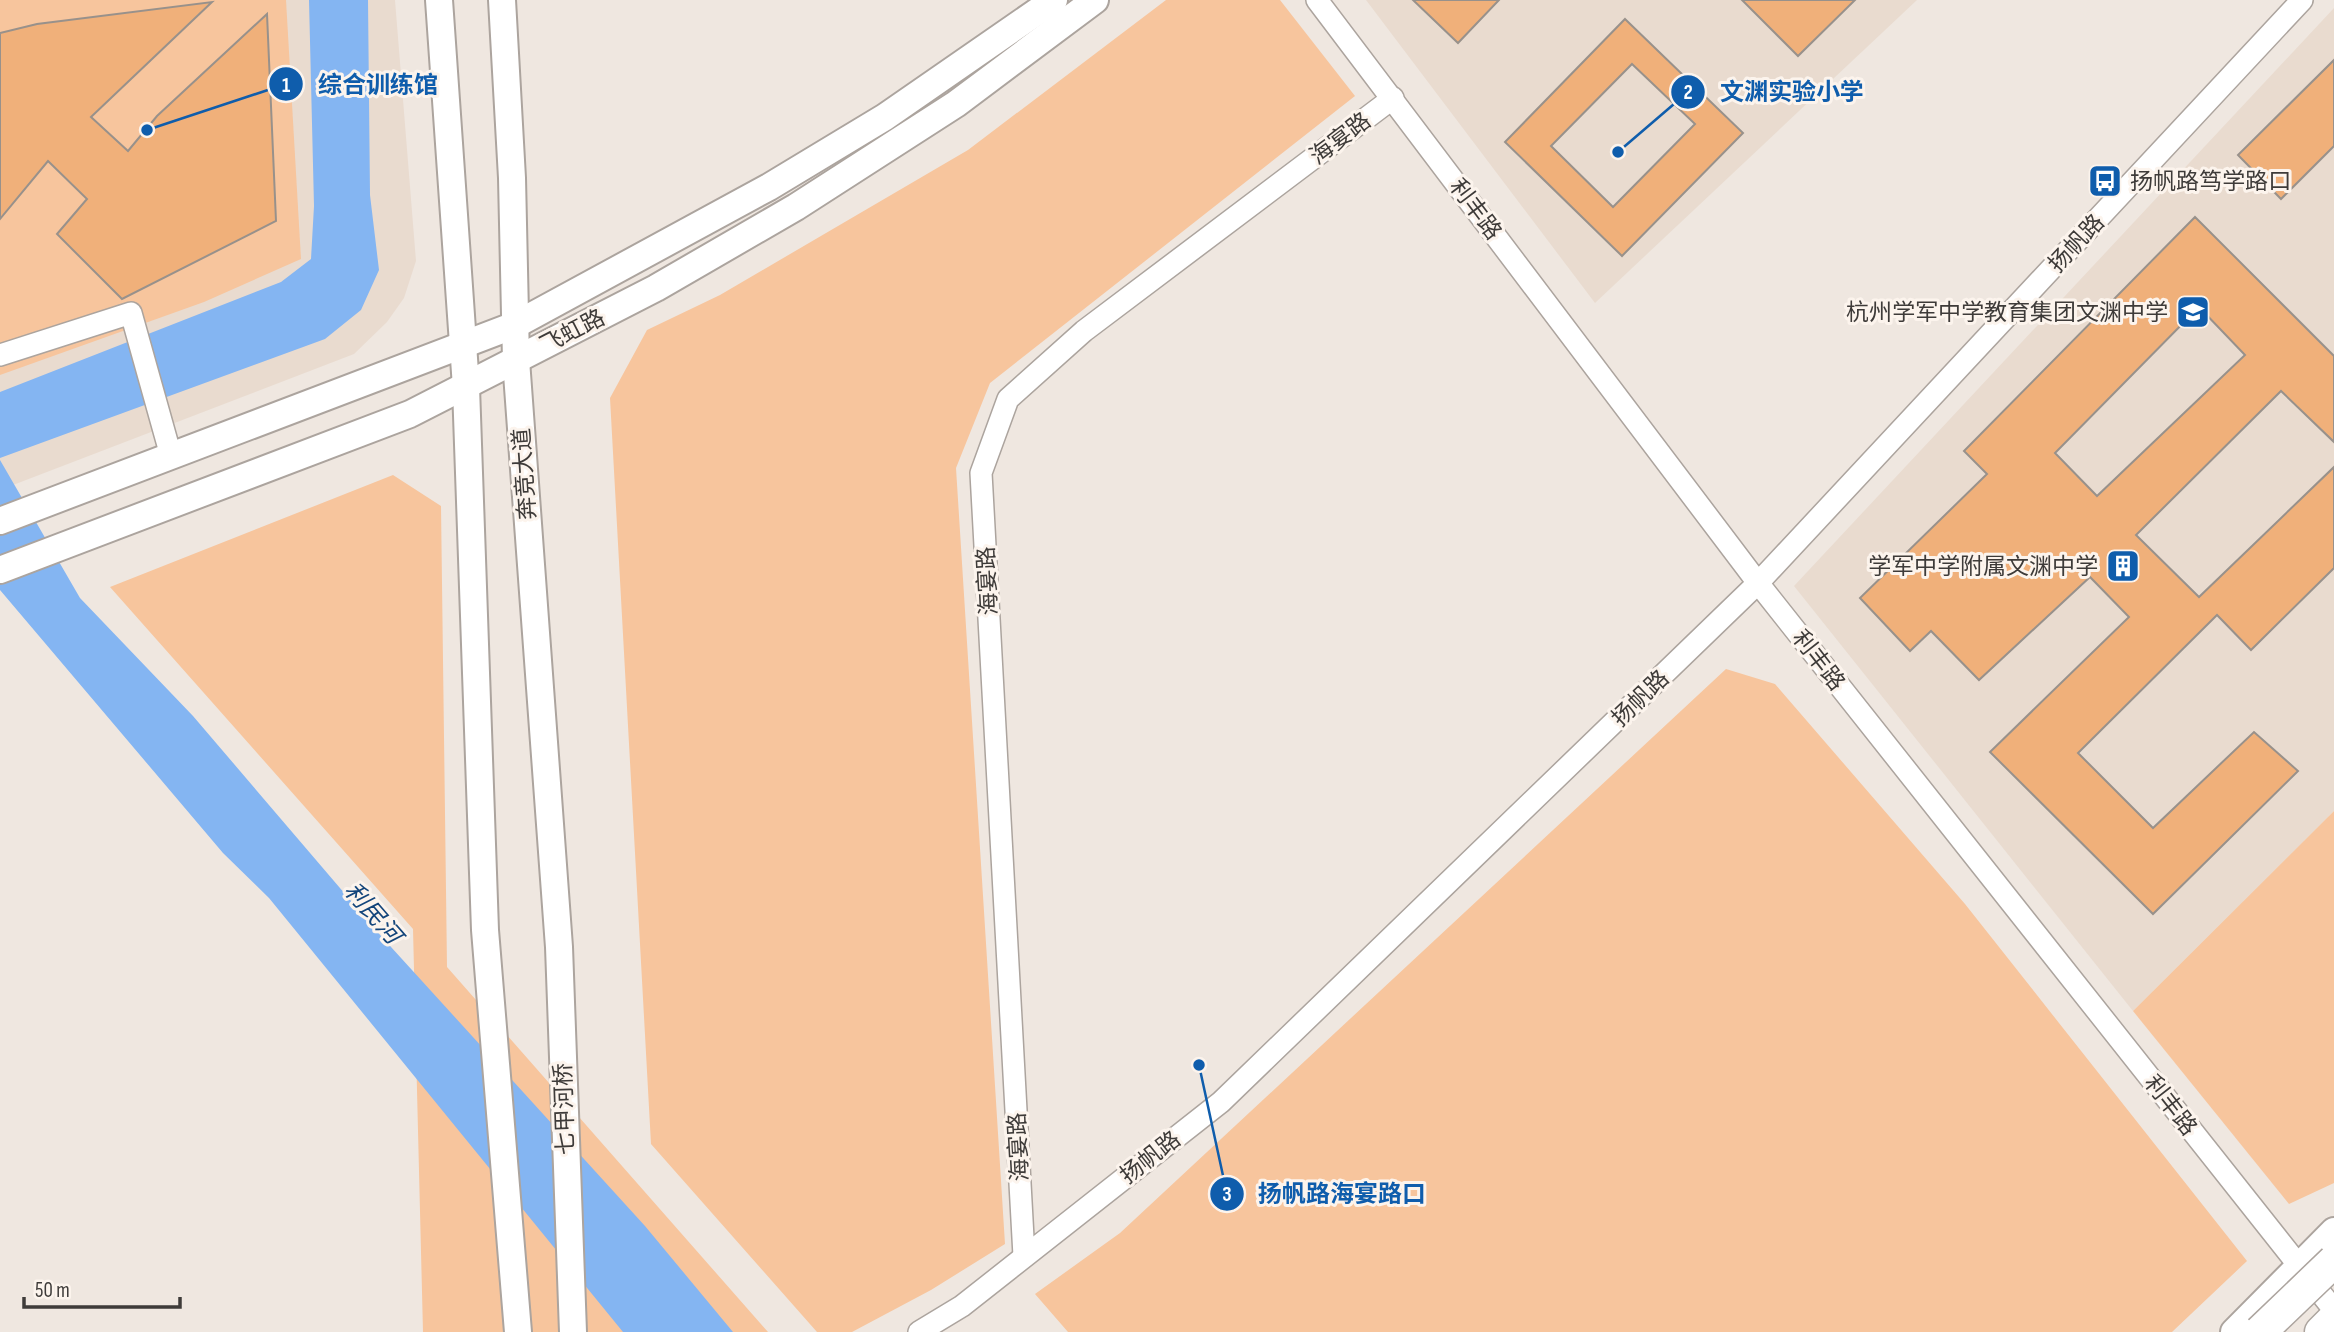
<svg xmlns="http://www.w3.org/2000/svg" width="2334" height="1332" viewBox="0 0 2334 1332" font-family="'Sofia Sans Condensed','Noto Sans SC',sans-serif">
<style>
.built{fill:#e9dbcf}
.green{fill:#f7c59d}
.water{fill:#84b5f2}
.building{fill:#f0b07a;stroke:#98918b;stroke-width:2;fill-rule:evenodd}
.lines{fill:none;stroke-linecap:round;stroke-linejoin:round}
.minor-casing{stroke:#aca49e;stroke-width:24}
.major-casing{stroke:#aca49e;stroke-width:30}
.highway-casing{stroke:#aca49e;stroke-width:35}
.minor{stroke:#fff;stroke-width:21}
.major{stroke:#fff;stroke-width:26}
.highway{stroke:#fff;stroke-width:32}
.highway-bridge-casing{stroke:#aca49e;stroke-width:35;stroke-linecap:butt}
.highway-bridge{stroke:#fff;stroke-width:32}
.labels{text-anchor:middle;stroke-width:6;stroke-linejoin:round;paint-order:stroke}
.street-label{font-size:23px;fill:#3e3b39;stroke:#fcf4ed}
.poi-label{font-size:23px;fill:#3e3b39;stroke:#fcf4ed;text-anchor:end}
.water-label{font-size:24px;font-style:italic;fill:#13457b;stroke:#fcf4ed}
.leader{fill:none;stroke:#0f5dac;stroke-width:2.5}
.callout-dot{fill:#0f5dac;stroke:#fcf4ed;stroke-width:2.5}
.mark-label{font-size:21px;text-anchor:middle;font-weight:bold;fill:#fff}
.callout-label{font-size:24px;text-anchor:middle;font-weight:bold;fill:#0f5dac;stroke:#fcf4ed;stroke-width:6;stroke-linejoin:round;paint-order:stroke}
</style>
<rect width="100%" height="100%" fill="#efe7e0"/>
<!-- built -->
<g class="built">
<polygon points="0,0 395,0 416,261 404,298 387,322 354,354 0,490"/>
<polygon points="1366,0 1917,0 1595,303"/>
<polygon points="2334,8 2334,811 2133,1011 1794,586"/>
</g>
<!-- green -->
<g class="green">
<polygon points="0,0 286,0 301,259 204,302 0,375"/>
<polygon points="1166,0 1280,0 1355,96 990,383 956,468 1005,1244 931,1290 852,1332 817,1332 651,1144 610,398 647,330 720,295 968,150"/>
<polygon points="393,475 441,506 447,967 768,1332 423,1332 413,929 110,587"/>
<polygon points="1726,669 1775,684 1965,904 2247,1261 2172,1332 1068,1332 1035,1294 1120,1233"/>
<polygon points="2334,811 2334,1183 2289,1204 2133,1011"/>
</g>
<!-- water -->
<g class="water">
<polygon points="309,0 368,0 370,195 379,270 361,310 325,339 0,458 0,392 281,282 311,259 314,206"/>
<polygon points="0,460 80,598 193,716 381,936 645,1226 733,1332 623,1332 269,898 223,853 0,590"/>
</g>
<!-- building -->
<g class="building">
<polygon points="1413,0 1499,0 1458,43"/>
<polygon points="1742,0 1855,0 1798,56"/>
<polygon points="212,2 91,117 128,151 157,116 267,14 276,221 122,299 57,234 87,199 48,161 0,219 0,33 37,24"/>
<path d="M 1625,19 L 1743,133 L 1622,256 L 1505,142 ZM 1632,64 L 1695,124 L 1613,207 L 1551,146 Z"/>
<polygon points="2334,60 2334,146 2281,199 2238,155"/>
<path d="M 2195,217 L 2334,356 L 2334,442 L 2281,391 L 2136,535 L 2199,597 L 2334,467 L 2334,568 L 2251,650 L 2217,615 L 2078,753 L 2153,828 L 2254,732 L 2298,771 L 2153,914 L 1990,752 L 2129,617 L 2090,577 L 1979,680 L 1931,631 L 1910,651 L 1860,598 L 1987,474 L 1964,451 ZM 2199,307 L 2245,355 L 2097,496 L 2055,453 Z"/>
</g>
<g class="lines">
<defs>
<g id="minor">
<polyline points="1317,0 1758,583 2334,1310"/>
<polyline points="0,355 131,313 171,456"/>
<polyline points="1024,1256 981,473 1008,399 1084,331 1393,98"/>
<polyline points="919,1332 962,1306 1221,1102 1758,583 2302,0"/>
</g>
<g id="major">
<polyline points="439,0 466,387 485,930 518,1332"/>
<polyline points="502,0 512,178 516,360 559,947 573,1332"/>
<polyline points="0,521 515,325 769,187 885,117 1054,0"/>
<polyline points="0,570 410,414 656,288 796,207 956,104 1095,0"/>
<polyline points="2234,1332 2334,1231"/>
</g>
<polyline id="highway" points="2321,1332 2334,1319"/>
</defs>
<!-- minor casing -->
<use href="#minor" class="minor-casing"/>
<!-- major casing -->
<use href="#major" class="major-casing"/>
<!-- highway casing -->
<use href="#highway" class="highway-casing"/>
<!-- minor -->
<use href="#minor" class="minor"/>
<!-- major -->
<use href="#major" class="major"/>
<!-- highway -->
<use href="#highway" class="highway"/>
<defs>
<polyline id="highway-bridge" points="2260,1332 2334,1261"/>
</defs>
<!-- highway-bridge casing -->
<use href="#highway-bridge" class="highway-bridge-casing"/>
<!-- highway-bridge -->
<use href="#highway-bridge" class="highway-bridge"/>
</g>
<!-- icons -->
<defs>
<symbol id="bus-square" viewBox="-11 -11 22 22"><rect x="-9" y="-9" width="18" height="18" rx="4" fill="#0f5dac" stroke="#fcf4ed"/><path d="M-5-6H5V4H4V6H2V4H-2V6H-4V4H-5ZM-3.5-4V0h7V-4ZM-3.5 1.2v1.5H-2V1.2ZM2 1.2v1.5H3.5V1.2Z" fill="#fff"/></symbol>
<symbol id="school-square" viewBox="-11 -11 22 22"><rect x="-9" y="-9" width="18" height="18" rx="4" fill="#0f5dac" stroke="#fcf4ed"/><path d="M0-5L7-2L0 1L-7-2ZM-4 1L0 2.5L4 1V4Q0 6-4 4Z" fill="#fff"/></symbol>
<symbol id="building-square" viewBox="-11 -11 22 22"><rect x="-9" y="-9" width="18" height="18" rx="4" fill="#0f5dac" stroke="#fcf4ed"/><path d="M-4-6H4V6H1V3H-1V6H-4ZM-2.5-4.3h1.7v1.8h-1.7ZM.8-4.3h1.7v1.8H.8ZM-2.5-1h1.7V.8h-1.7ZM.8-1h1.7V.8H.8Z" fill="#fff"/></symbol>
</defs>
<g fill-rule="evenodd">
<use href="#bus-square" x="2086" y="162" width="38" height="38"/>
<use href="#school-square" x="2174" y="293" width="38" height="38"/>
<use href="#building-square" x="2104" y="547" width="38" height="38"/>
</g>
<g class="labels">
<!-- street labels -->
<g class="street-label">
<text transform="translate(1340 138) rotate(-37)" y="8">海宴路</text>
<text transform="translate(1476 209) rotate(53)" y="8">利丰路</text>
<text transform="translate(2076 243) rotate(-47)" y="8">扬帆路</text>
<text transform="translate(572 331) rotate(-27)" y="8">飞虹路</text>
<text transform="translate(524 474) rotate(-94)" y="8">奔竞大道</text>
<text transform="translate(987 581) rotate(-93)" y="8">海宴路</text>
<text transform="translate(1819 660) rotate(52)" y="8">利丰路</text>
<text transform="translate(1640 698) rotate(-44)" y="8">扬帆路</text>
<text transform="translate(2171 1105) rotate(52)" y="8">利丰路</text>
<text transform="translate(564 1109) rotate(-92)" y="8">七甲河桥</text>
<text transform="translate(1018 1147) rotate(-93)" y="8">海宴路</text>
<text transform="translate(1150 1157) rotate(-38)" y="8">扬帆路</text>
</g>
<!-- poi labels -->
<g class="poi-label">
<text x="2130" y="189" text-anchor="start">扬帆路笃学路口</text>
<text x="2168" y="320">杭州学军中学教育集团文渊中学</text>
<text x="2098" y="574">学军中学附属文渊中学</text>
</g>
<!-- water labels -->
<g class="water-label">
<text transform="translate(373 913) rotate(49)" y="8">利民河</text>
</g>
</g>
<!-- callouts -->
<path class="leader" d="M147 130L286 84M1618 152L1688 92M1199 1065L1227 1194"/>
<g class="callout-dot">
<circle cx="147" cy="130" r="7"/>
<circle cx="1618" cy="152" r="7"/>
<circle cx="1199" cy="1065" r="7"/>
<circle cx="286" cy="84" r="18"/>
<circle cx="1688" cy="92" r="18"/>
<circle cx="1227" cy="1194" r="18"/>
</g>
<g class="mark-label">
<text x="286" y="92">1</text>
<text x="1688" y="99">2</text>
<text x="1227" y="1201">3</text>
</g>
<g class="callout-label">
<text x="378" y="93">综合训练馆</text>
<text x="1792" y="100">文渊实验小学</text>
<text x="1342" y="1202">扬帆路海宴路口</text>
</g>
<!-- scale -->
<path d="M24 1297v10h156v-10" fill="none" stroke="#3e3b39" stroke-width="3.5"/>
<text x="35" y="1297" font-size="21" fill="#3e3b39" stroke="#fcf4ed" stroke-width="5" paint-order="stroke">50 m</text>
</svg>
